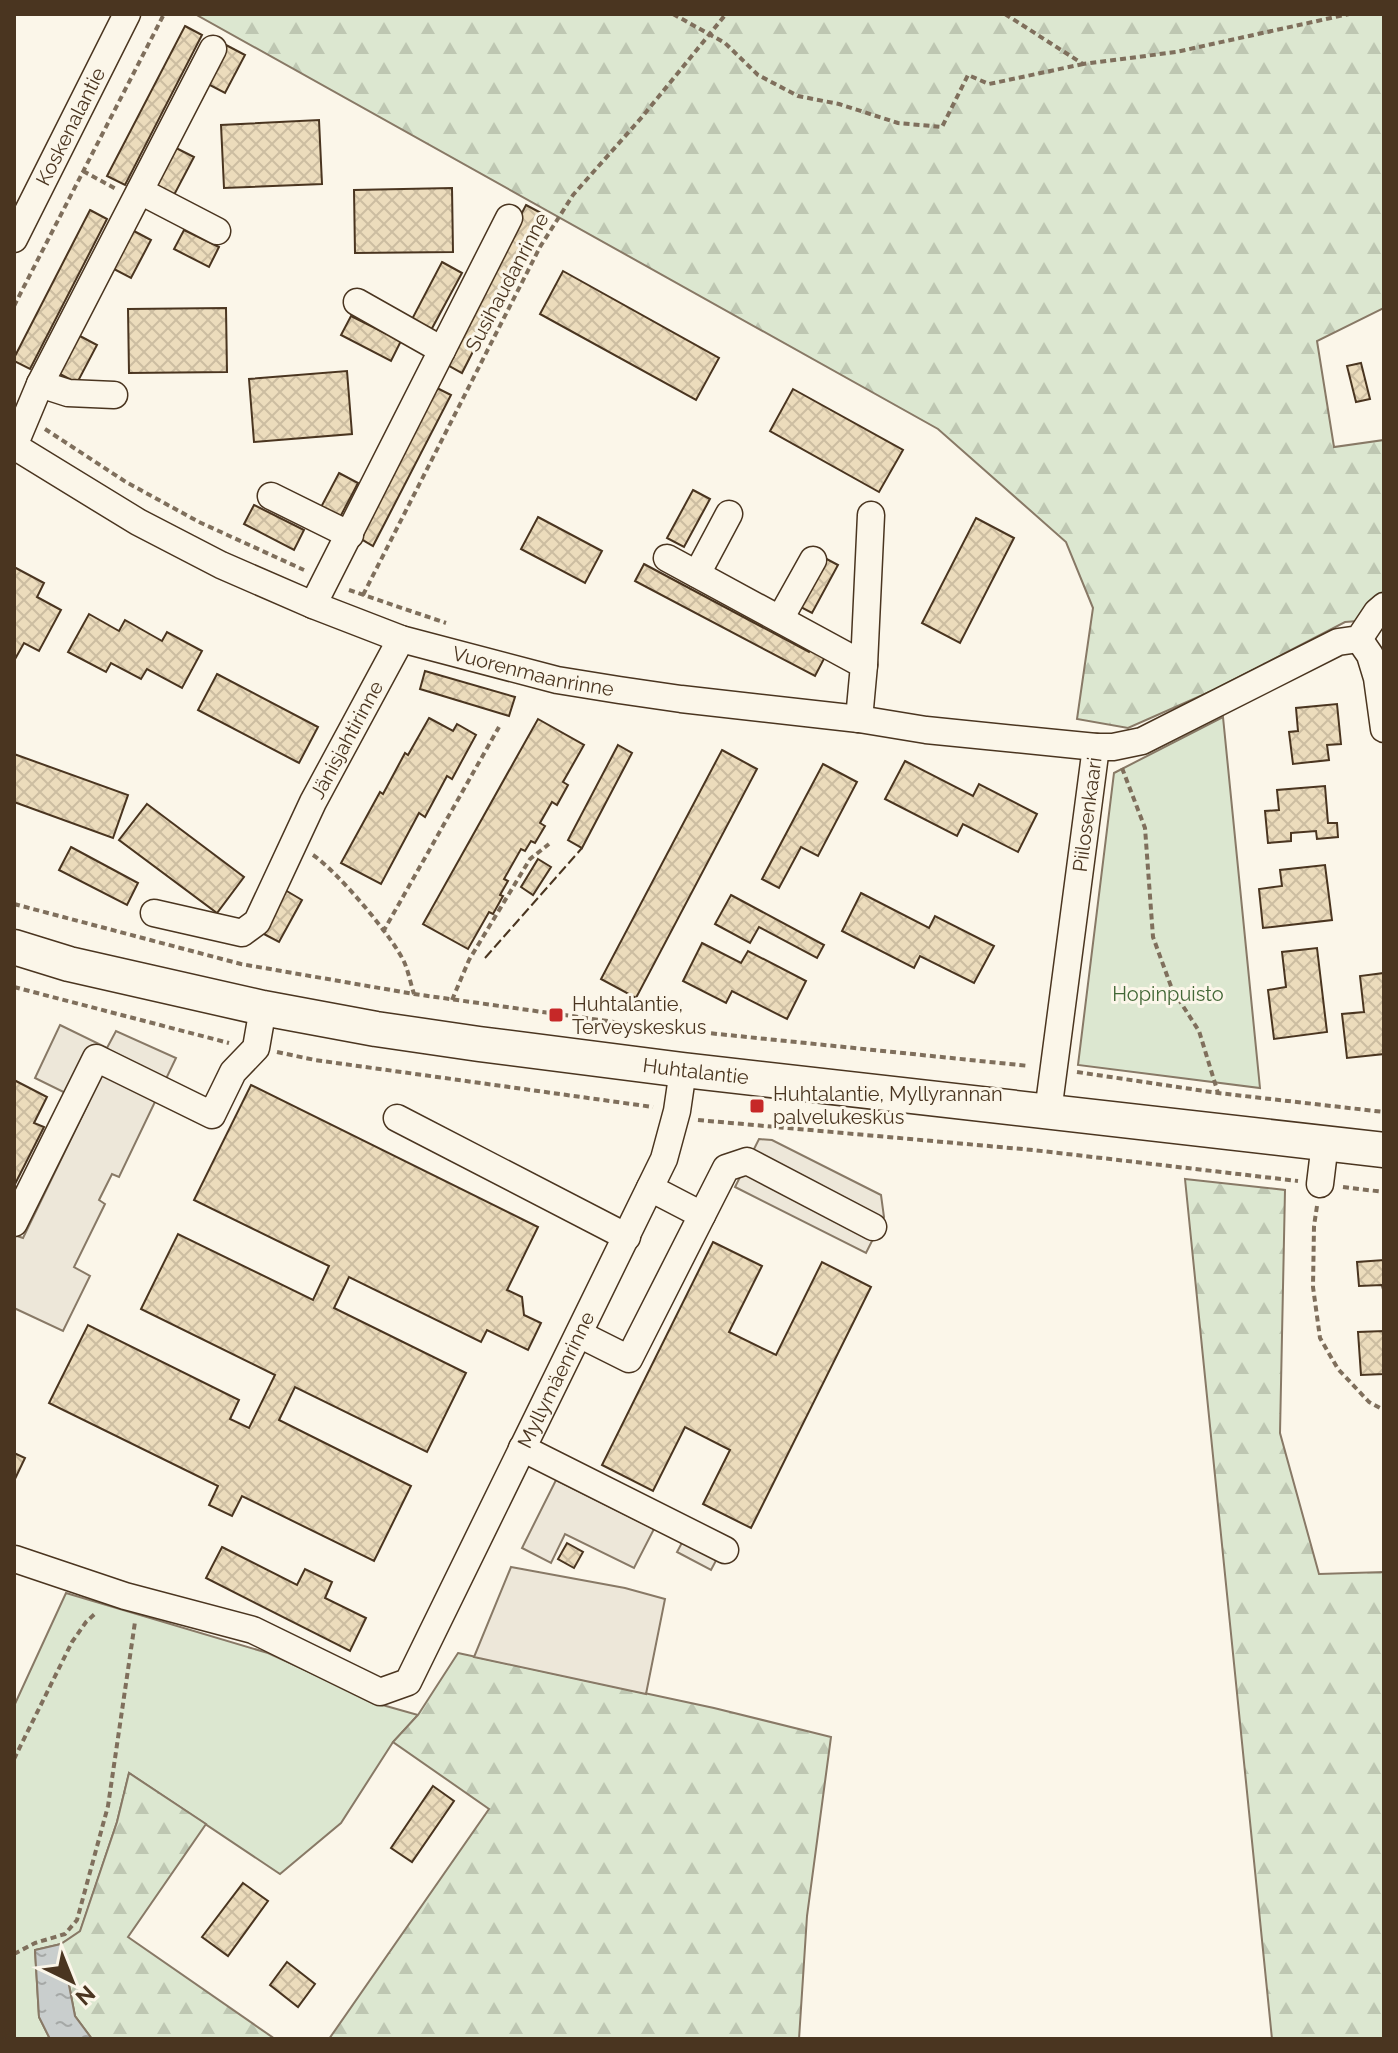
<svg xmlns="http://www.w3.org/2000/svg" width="1398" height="2053" viewBox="0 0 1398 2053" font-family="Raleway,sans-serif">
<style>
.green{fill:#dce7d0;stroke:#887966;stroke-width:2}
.forest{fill:url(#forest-firs);stroke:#887966;stroke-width:2}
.parking{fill:#ede7d9;stroke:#887966;stroke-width:2}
.water{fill:url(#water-ripples);stroke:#887966;stroke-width:2}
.building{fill:url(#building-cross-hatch);stroke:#4a3520;stroke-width:2}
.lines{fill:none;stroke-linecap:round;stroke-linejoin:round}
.minor-casing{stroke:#4a3520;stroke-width:29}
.major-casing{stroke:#4a3520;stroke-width:37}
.path{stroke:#7f6f5c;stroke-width:4;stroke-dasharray:6 4;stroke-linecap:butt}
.minor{stroke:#fbf6e9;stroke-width:26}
.major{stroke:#fbf6e9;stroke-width:34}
.fence{stroke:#4a3520;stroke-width:2;stroke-dasharray:10 4;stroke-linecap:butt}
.poi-dot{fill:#c62828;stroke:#fbf6e9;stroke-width:3}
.labels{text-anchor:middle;stroke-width:6;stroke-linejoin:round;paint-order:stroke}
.street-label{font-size:20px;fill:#4a3520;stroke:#fbf6e9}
.park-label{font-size:20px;fill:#436837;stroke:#fbf6e9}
.poi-label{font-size:20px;fill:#4a3520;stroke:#fbf6e9;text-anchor:start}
</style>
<defs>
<pattern id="forest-firs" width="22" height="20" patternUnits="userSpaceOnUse" patternTransform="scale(2)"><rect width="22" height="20" fill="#dce7d0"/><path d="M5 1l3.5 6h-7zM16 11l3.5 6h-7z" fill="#bec7b2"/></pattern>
<pattern id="water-ripples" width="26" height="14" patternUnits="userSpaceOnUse" patternTransform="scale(2)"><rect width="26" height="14" fill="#c9cecd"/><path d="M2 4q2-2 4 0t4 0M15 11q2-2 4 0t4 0" fill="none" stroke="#a5a8a6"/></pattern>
<pattern id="building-cross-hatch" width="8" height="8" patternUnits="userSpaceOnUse" patternTransform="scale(2)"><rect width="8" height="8" fill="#ecdcbc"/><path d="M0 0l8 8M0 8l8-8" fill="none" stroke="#ccbda1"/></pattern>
</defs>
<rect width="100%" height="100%" fill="#fbf6e9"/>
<!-- green -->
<g class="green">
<polygon points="1223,717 1260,1088 1078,1065 1114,773"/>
<polygon points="66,1593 268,1653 379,1704 418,1715 393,1742 341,1823 280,1874 129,1773 117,1822 80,1932 61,1944 35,1950 39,2017 50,2039 14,2039 14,1706"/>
</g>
<!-- forest -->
<g class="forest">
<polygon points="195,14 1384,14 1384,308 1317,341 1334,447 1384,440 1384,619 1345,622 1214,690 1128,728 1077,719 1093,608 1066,542 938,429"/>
<polygon points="1185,1179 1285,1190 1280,1433 1319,1574 1384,1572 1384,2039 1272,2039"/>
<polygon points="458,1653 714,1708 831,1737 807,1916 799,2039 329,2039 489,1809 393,1742 418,1715"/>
<polygon points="129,1773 206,1824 128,1937 275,2039 92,2039 75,2016 61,1944 80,1931 117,1822"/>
</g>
<!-- parking -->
<g class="parking">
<polygon points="60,1025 107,1048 116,1031 176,1058 119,1177 112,1174 99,1200 105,1204 74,1267 90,1276 63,1331 14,1308 14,1235 23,1238 88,1104 35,1078"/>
<polygon points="759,1139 772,1140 881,1195 884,1217 866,1253 735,1187"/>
<polygon points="556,1480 654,1529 634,1568 565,1534 551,1563 522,1548"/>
<polygon points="685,1537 719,1555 711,1570 677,1552"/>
<polygon points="511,1567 625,1588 665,1599 646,1694 474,1657"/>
</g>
<!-- water -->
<polygon class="water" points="61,1944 75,2016 92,2039 50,2039 39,2017 35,1950"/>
<!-- building -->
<g class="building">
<polygon points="185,26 202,35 125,185 107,176"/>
<polygon points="226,45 245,55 225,93 206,83"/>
<polygon points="319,120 322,184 224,188 221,125"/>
<polygon points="174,147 194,157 174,195 154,185"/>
<polygon points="452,188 453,252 355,253 354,190"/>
<polygon points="526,205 543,214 462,373 444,363"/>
<polygon points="90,210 107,219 30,369 14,361 14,358"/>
<polygon points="132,230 151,240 131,278 112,268"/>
<polygon points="184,230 219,247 209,267 174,249"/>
<polygon points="442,262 462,273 430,332 411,321"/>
<polygon points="563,271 719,358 696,400 540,314"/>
<polygon points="226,308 227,372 129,373 128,309"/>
<polygon points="351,316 401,341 391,361 341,335"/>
<polygon points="78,335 97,345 77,383 58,373"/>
<polygon points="1361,363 1370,399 1356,402 1347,366"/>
<polygon points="347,371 352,434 254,442 249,379"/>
<polygon points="433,386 451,395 373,546 356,536"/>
<polygon points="793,389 903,450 879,492 770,431"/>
<polygon points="339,473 358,483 338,521 319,511"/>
<polygon points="693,490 710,499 684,547 667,538"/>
<polygon points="254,505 304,530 294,550 244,524"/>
<polygon points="538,517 602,551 585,583 521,549"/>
<polygon points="976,518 1014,538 960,643 922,623"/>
<polygon points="821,556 838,565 812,613 795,604"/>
<polygon points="644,564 809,652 812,647 826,655 815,676 635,581"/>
<polygon points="14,567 44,583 37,597 61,610 39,651 24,643 14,661"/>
<polygon points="89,614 119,631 125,620 162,641 167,632 202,651 182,688 147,669 141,679 111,663 106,672 68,652"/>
<polygon points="425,671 515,697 509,716 420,689"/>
<polygon points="217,674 318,727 299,763 198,710"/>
<polygon points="1337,704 1341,744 1327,745 1329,760 1293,764 1289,732 1298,731 1296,708"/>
<polygon points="429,718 453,731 457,724 476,735 452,779 447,776 425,817 419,813 381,884 341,863 380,792 383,794 405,753 408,755"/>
<polygon points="538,719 584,745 563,782 568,785 557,805 552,802 540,823 545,826 535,843 531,841 525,851 521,849 504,879 508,881 500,895 503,896 493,914 489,912 468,949 423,924"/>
<polygon points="618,745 632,753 582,848 568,840"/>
<polygon points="722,750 757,769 636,998 601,979"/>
<polygon points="14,754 128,795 113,838 14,802"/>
<polygon points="905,761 973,796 979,784 1037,814 1018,852 963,824 957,836 885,799"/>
<polygon points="823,764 857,782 818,856 801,847 779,888 762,879"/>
<polygon points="1325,786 1328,823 1337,823 1338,837 1317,839 1316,831 1291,833 1291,841 1268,843 1265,811 1279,810 1277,790"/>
<polygon points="147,804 244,877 217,913 119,840"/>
<polygon points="71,847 138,883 127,905 59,870"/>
<polygon points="538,859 551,867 533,895 521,887"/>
<polygon points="1325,865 1332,920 1263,928 1259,889 1282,886 1280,870"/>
<polygon points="285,890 302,900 279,942 262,933"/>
<polygon points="861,893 929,928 935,916 994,946 974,983 920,956 914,968 842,931"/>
<polygon points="731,895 824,945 817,958 759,927 750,943 715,924"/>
<polygon points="702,943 741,963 748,951 806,981 787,1019 732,991 726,1003 683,981"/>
<polygon points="1317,948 1327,1032 1274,1039 1268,990 1286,987 1282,952"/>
<polygon points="1384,973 1384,1054 1347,1058 1342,1014 1364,1012 1360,976"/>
<polygon points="14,1080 47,1097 34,1123 44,1127 15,1184"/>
<polygon points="251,1085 538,1227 507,1290 522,1297 524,1315 541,1323 528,1350 487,1330 481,1342 349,1277 334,1308 466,1373 427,1452 295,1387 279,1420 411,1486 374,1561 242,1496 232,1516 209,1505 218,1486 49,1403 88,1325 239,1400 230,1419 249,1428 275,1375 141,1309 178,1234 313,1300 329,1266 194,1200"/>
<polygon points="713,1242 762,1266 729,1332 776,1355 822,1262 871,1287 751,1528 703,1504 730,1450 685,1427 653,1491 602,1465"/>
<polygon points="1384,1260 1384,1294 1382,1285 1359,1286 1357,1262"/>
<polygon points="1384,1331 1384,1374 1361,1375 1358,1332"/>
<polygon points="14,1453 25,1458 14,1481"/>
<polygon points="567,1543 583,1552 574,1568 558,1559"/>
<polygon points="222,1547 297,1585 305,1569 332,1582 325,1598 366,1618 350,1651 206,1578"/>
<polygon points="433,1786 454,1801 412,1862 391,1848"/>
<polygon points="243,1883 268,1901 228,1956 202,1937"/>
<polygon points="287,1962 315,1984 298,2007 270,1985"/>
</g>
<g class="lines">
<defs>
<g id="minor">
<path id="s1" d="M 213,49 L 40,384 L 14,446 L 138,522 L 221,565 L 313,605 L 401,639 L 557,680 L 619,690 L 681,699 L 859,719 L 926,730 L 1096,747"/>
<polyline points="140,191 217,231"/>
<path id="s2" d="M 14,239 L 127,14"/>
<polyline points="357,302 442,350"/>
<polyline points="40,384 68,393 114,395"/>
<polyline points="271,496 350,535"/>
<polyline points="667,558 864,665 859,719"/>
<polyline points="697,574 729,514"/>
<polyline points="313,605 509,218"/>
<polyline points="780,619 813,560"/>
<polyline points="1359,639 1370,655 1377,678 1384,729"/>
<polyline points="864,665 871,515"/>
<path id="s3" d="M 154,913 L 242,933 L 257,922 L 313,802 L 401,639"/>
<path id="s4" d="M 1048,1112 L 1096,747 L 1113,747 L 1142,741 L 1338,642 L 1359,639 L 1377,612 L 1384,606"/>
<polyline points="397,1118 627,1237"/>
<polyline points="1320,1184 1325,1143"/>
<polyline points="650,1188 702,1215"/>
<polyline points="14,1223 96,1058 212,1115 233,1072 256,1048 263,1008"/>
<polyline points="579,1334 629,1359 726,1168 747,1161 873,1227"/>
<polyline points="522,1448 725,1550"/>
<path id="s5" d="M 15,1559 L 125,1596 L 253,1630 L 380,1692 L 408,1682 L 664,1159 L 677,1111 L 683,1070"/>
</g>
<g id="major">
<path id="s6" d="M 14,947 L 69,964 L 263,1008 L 376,1029 L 479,1044 L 683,1070 L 1384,1150"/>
</g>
</defs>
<!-- minor casing -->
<use href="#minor" class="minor-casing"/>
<!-- major casing -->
<use href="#major" class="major-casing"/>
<!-- path -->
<g class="path">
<polyline points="673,14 725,43 758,75 798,96 839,104 898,123 942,127 968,75 989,84 1083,64"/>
<polyline points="1005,14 1083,64 1176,52 1349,14"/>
<polyline points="83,171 116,189"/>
<polyline points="14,306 164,14"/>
<polyline points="45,429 126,482 199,522 304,570"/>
<polyline points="349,590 446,623"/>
<polyline points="363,595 540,247 573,195 642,117 726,14"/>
<polyline points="1122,768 1145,828 1153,937 1172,989 1199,1031 1218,1093"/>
<path d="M 313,855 C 336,870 395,939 405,964 C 409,974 411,985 414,994"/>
<polyline points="14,904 241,964 414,994 650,1027 1029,1066"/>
<polyline points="383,932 499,727"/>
<polyline points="14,987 229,1043"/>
<polyline points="452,1000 469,960 530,859 549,844"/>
<polyline points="277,1052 315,1060 653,1107"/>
<polyline points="1077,1072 1218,1093 1384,1112"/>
<polyline points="698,1120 1033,1150 1298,1181"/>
<polyline points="1343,1187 1384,1192"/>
<polyline points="1317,1206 1314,1226 1313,1287 1320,1338 1338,1369 1369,1402 1384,1410"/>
<polyline points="14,1759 72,1642 86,1622 97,1612"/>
<polyline points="14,1954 35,1943 65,1934 77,1920 108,1806 135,1622"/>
</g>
<!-- minor -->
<use href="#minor" class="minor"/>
<!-- major -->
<use href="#major" class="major"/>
<!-- fence -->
<polyline class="fence" points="485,958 582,848"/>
</g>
<!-- markers -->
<g class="poi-dot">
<rect x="548" y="1007" width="16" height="16" rx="4"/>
<rect x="749" y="1098" width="16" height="16" rx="4"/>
</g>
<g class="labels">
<!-- street labels -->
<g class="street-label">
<text dy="7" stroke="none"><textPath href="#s2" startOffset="126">Koskenalantie</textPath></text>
<text transform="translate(507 282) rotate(-62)" y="7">Susihaudanrinne</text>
<text dy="7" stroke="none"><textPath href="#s1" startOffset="1014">Vuorenmaanrinne</textPath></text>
<text dy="7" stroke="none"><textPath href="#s3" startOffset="312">Jänisjahtirinne</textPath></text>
<text dy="7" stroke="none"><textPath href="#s4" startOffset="300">Piilosenkaari</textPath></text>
<text dy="7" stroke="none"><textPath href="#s6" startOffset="694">Huhtalantie</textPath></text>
<text dy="7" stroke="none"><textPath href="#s5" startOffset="756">Myllymäenrinne</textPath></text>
</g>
<!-- park labels -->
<g class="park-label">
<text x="1168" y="1001">Hopinpuisto</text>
</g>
<!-- poi labels -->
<g class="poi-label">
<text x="572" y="1011">Huhtalantie,<tspan x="572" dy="23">Terveyskeskus</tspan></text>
<text x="773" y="1101">Huhtalantie, Myllyrannan<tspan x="773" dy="23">palvelukeskus</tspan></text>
</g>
</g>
<!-- border -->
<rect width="1398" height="2053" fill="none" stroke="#4a3520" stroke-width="32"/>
<!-- north arrow -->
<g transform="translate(72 1981) rotate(137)" stroke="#fbf6e9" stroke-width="6" paint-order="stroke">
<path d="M0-6L14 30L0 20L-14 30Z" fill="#4a3520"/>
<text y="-12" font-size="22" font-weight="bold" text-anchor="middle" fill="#4a3520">N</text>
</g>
</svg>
